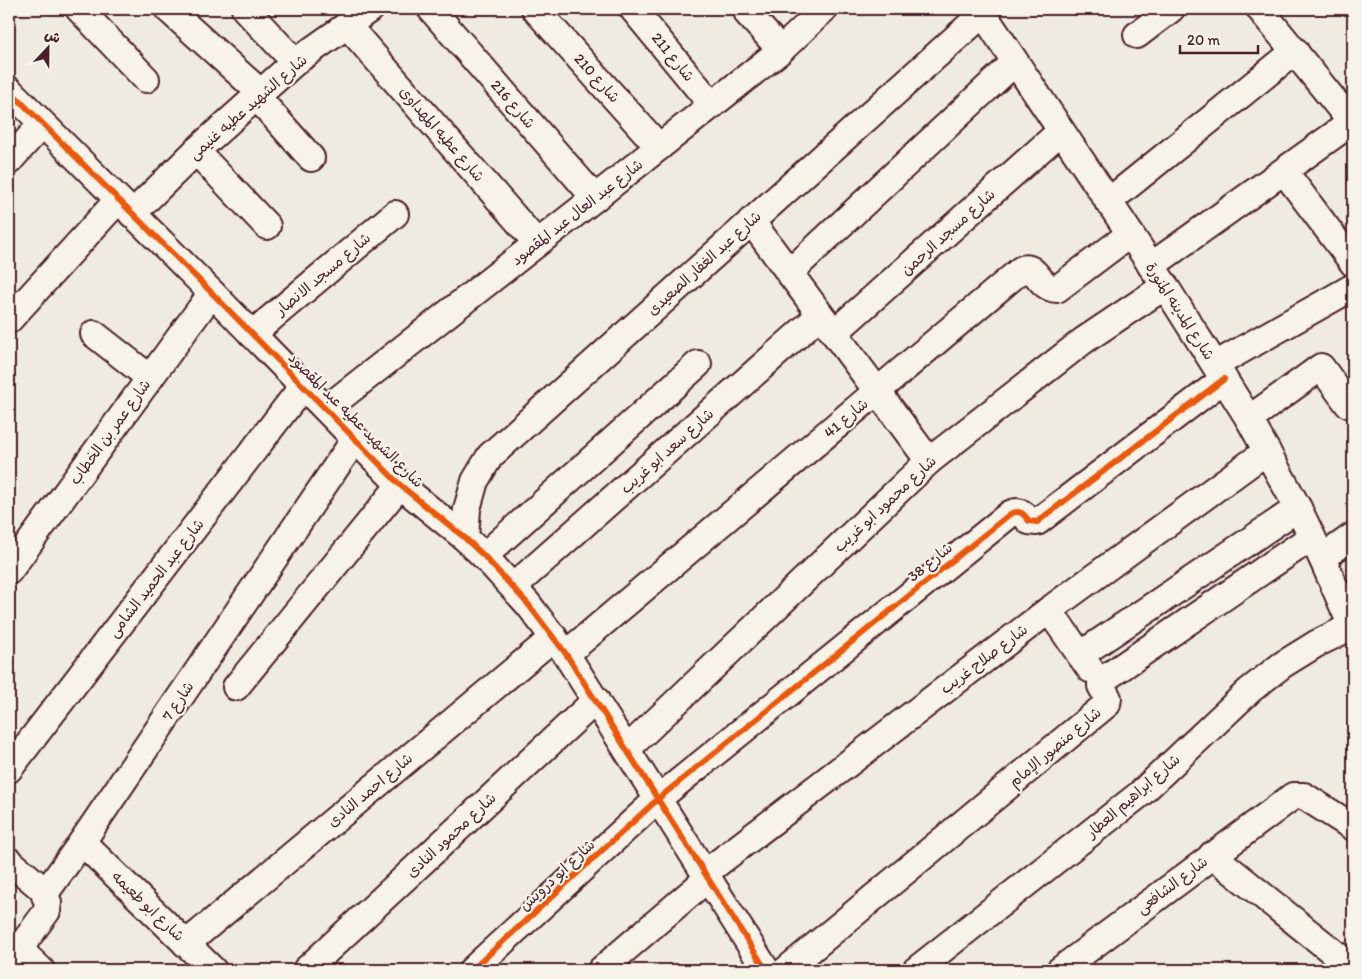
<svg xmlns="http://www.w3.org/2000/svg" width="1362" height="979" viewBox="0 0 1362 979" font-family="Itim,'Playpen Sans Arabic',sans-serif">
<style>
.lines{fill:none;stroke-linecap:round;stroke-linejoin:round}
.minor-casing{stroke:#4a1f2b;stroke-width:30}
.minor{stroke:#f7f3e8;stroke-width:26}
.cycleway-casing{stroke:#f7f3e8;stroke-width:9}
.cycleway{stroke:#e8590c;stroke-width:6}
.labels{text-anchor:middle;stroke-width:4.5;stroke-linejoin:round;paint-order:stroke}
.street-label{font-size:15px;fill:#4a1f2b;stroke:#f7f3e8}
</style>
<rect width="100%" height="100%" fill="#f0ebe0"/>
<filter id="ink" filterUnits="userSpaceOnUse"><feTurbulence type="fractalNoise" baseFrequency=".02" numOctaves="2"/><feDisplacementMap in="SourceGraphic" scale="10" xChannelSelector="R" yChannelSelector="G"/><feConvolveMatrix kernelMatrix="1 2 1 2 8 2 1 2 1" color-interpolation-filters="sRGB"/></filter>
<g filter="url(#ink)">
<g class="lines">
<defs>
<g id="minor">
<polyline points="79,9 146,79"/>
<polyline points="168,9 261,93"/>
<polyline points="245,9 295,62"/>
<polyline points="431,9 595,198"/>
<polyline points="535,9 659,147"/>
<polyline points="633,9 712,105"/>
<polyline points="980,9 1165,286 1249,419 1298,508 1322,558 1353,629"/>
<polyline points="1260,9 1353,124"/>
<polyline points="748,14 781,50"/>
<polyline points="347,25 537,243"/>
<polyline points="1137,35 1171,9"/>
<polyline points="9,90 212,293 400,485 465,538 484,556 528,604 566,654 766,970"/>
<polyline points="257,97 311,158"/>
<polyline points="196,151 267,226"/>
<polyline points="9,161 42,124"/>
<polyline points="1284,171 1353,263"/>
<polyline points="1108,202 1295,51"/>
<polyline points="132,214 196,151 295,62 370,9"/>
<polyline points="751,221 929,461"/>
<polyline points="1151,266 1352,122"/>
<polyline points="789,273 1015,62"/>
<polyline points="9,320 118,200"/>
<polyline points="834,333 1061,131"/>
<polyline points="94,334 150,378"/>
<polyline points="252,334 395,214"/>
<polyline points="1215,365 1353,287"/>
<polyline points="326,409 595,198 781,50 824,9"/>
<polyline points="1249,419 1321,367 1348,404 1353,401"/>
<polyline points="465,538 467,509 475,481 490,456 988,9"/>
<polyline points="484,556 698,364"/>
<polyline points="1322,558 1353,536"/>
<polyline points="9,571 212,293"/>
<polyline points="513,587 820,315"/>
<polyline points="1049,610 1090,669"/>
<path d="M 566,654 L 1022,269 C 1037,264 1038,288 1057,289 L 1130,234"/>
<polyline points="1080,655 1298,508"/>
<polyline points="236,687 400,485"/>
<polyline points="627,749 929,461 1083,341 1165,286"/>
<polyline points="9,769 303,386"/>
<polyline points="82,842 213,970"/>
<polyline points="1212,855 1353,968"/>
<polyline points="9,861 46,892"/>
<polyline points="705,873 1049,610 1267,451"/>
<polyline points="186,944 554,637"/>
<polyline points="19,949 41,970"/>
<polyline points="9,963 47,911 48,902 45,896 46,892 82,842 355,439"/>
<polyline points="306,970 596,700"/>
<path d="M 472,970 L 659,798 L 1010,514 C 1020,509 1024,514 1029,521 L 1037,522 L 1224,379"/>
<polyline points="601,970 708,878"/>
<polyline points="786,970 1107,704 1108,698 1101,686 1101,681 1312,537"/>
<polyline points="916,970 1140,794 1250,690 1282,665 1316,644 1352,626"/>
<polyline points="1060,970 1293,796 1304,796 1353,827"/>
</g>
</defs>
<!-- minor casing -->
<use href="#minor" class="minor-casing"/>
<!-- minor -->
<use href="#minor" class="minor"/>
<defs>
<g id="cycleway">
<polyline points="9,90 212,293 400,485 465,538 484,556 528,604 566,654 766,970"/>
<path d="M 472,970 L 659,798 L 1010,514 C 1020,509 1024,514 1029,521 L 1037,522 L 1224,379"/>
</g>
</defs>
<!-- cycleway casing -->
<use href="#cycleway" class="cycleway-casing"/>
<!-- cycleway -->
<use href="#cycleway" class="cycleway"/>
</g>
</g>
<g class="labels">
<!-- street labels -->
<g class="street-label">
<text transform="translate(673 57) rotate(51)" y="5">شارع 211</text>
<text transform="translate(597 78) rotate(48)" y="5">شارع 210</text>
<text transform="translate(513 104) rotate(49)" y="5">شارع 216</text>
<text transform="translate(248 107) rotate(-41)" y="5">شارع الشهيد عطيه غنيمى</text>
<text transform="translate(442 134) rotate(49)" y="5">شارع عطيه المهداوى</text>
<text transform="translate(577 212) rotate(-38)" y="5">شارع عبد العال عبد المقصود</text>
<text transform="translate(948 232) rotate(-42)" y="5">شارع مسجد الرحمن</text>
<text transform="translate(704 263) rotate(-42)" y="5">شارع عبد الغفار الصعيدى</text>
<text transform="translate(323 274) rotate(-40)" y="5">شارع مسجد الانصار</text>
<text transform="translate(1180 311) rotate(57)" y="5">شارع المدينه المنورة</text>
<text transform="translate(846 418) rotate(-40)" y="5">شارع 41</text>
<text transform="translate(356 420) rotate(45)" y="5">شارع الشهيد عطيه عبد المقصود</text>
<text transform="translate(110 432) rotate(-54)" y="5">شارع عمر بن الخطاب</text>
<text transform="translate(667 451) rotate(-42)" y="5">شارع سعد ابو غريب</text>
<text transform="translate(885 504) rotate(-43)" y="5">شارع محمود ابو غريب</text>
<text transform="translate(930 562) rotate(-39)" y="5">شارع 38</text>
<text transform="translate(156 578) rotate(-52)" y="5">شارع عبد الحميد الشامى</text>
<text transform="translate(984 659) rotate(-37)" y="5">شارع صلاح غريب</text>
<text transform="translate(178 701) rotate(-56)" y="5">شارع 7</text>
<text transform="translate(1055 747) rotate(-40)" y="5">شارع منصور الإمام</text>
<text transform="translate(370 790) rotate(-40)" y="5">شارع احمد النادى</text>
<text transform="translate(1133 796) rotate(-41)" y="5">شارع ابراهيم العطار</text>
<text transform="translate(451 835) rotate(-43)" y="5">شارع محمود النادى</text>
<text transform="translate(557 875) rotate(-43)" y="5">شارع ابو درويش</text>
<text transform="translate(1172 885) rotate(-37)" y="5">شارع الشافعى</text>
<text transform="translate(148 906) rotate(44)" y="5">شارع ابو طعيمه</text>
</g>
</g>
<!-- margin -->
<rect width="1362" height="979" fill="none" stroke="#f7f3e8" stroke-width="30"/>
<rect x="15" y="15" width="1332" height="949" fill="none" stroke="#4a1f2b" stroke-width="2" filter="url(#ink)"/>
<!-- north arrow -->
<g transform="translate(48 48) rotate(22)" stroke="#f7f3e8" stroke-width="4" paint-order="stroke">
<path d="M0-4L9 19L0 12L-9 19Z" fill="#4a1f2b"/>
<text y="-8" font-size="14" font-weight="bold" text-anchor="middle" fill="#4a1f2b">ش</text>
</g>
<!-- scale -->
<path d="M1180 45v8h78v-8" fill="none" stroke="#4a1f2b" stroke-width="2.5"/>
<text x="1187" y="45" font-size="15" fill="#4a1f2b" stroke="#f7f3e8" stroke-width="4" paint-order="stroke">20 m</text>
</svg>
